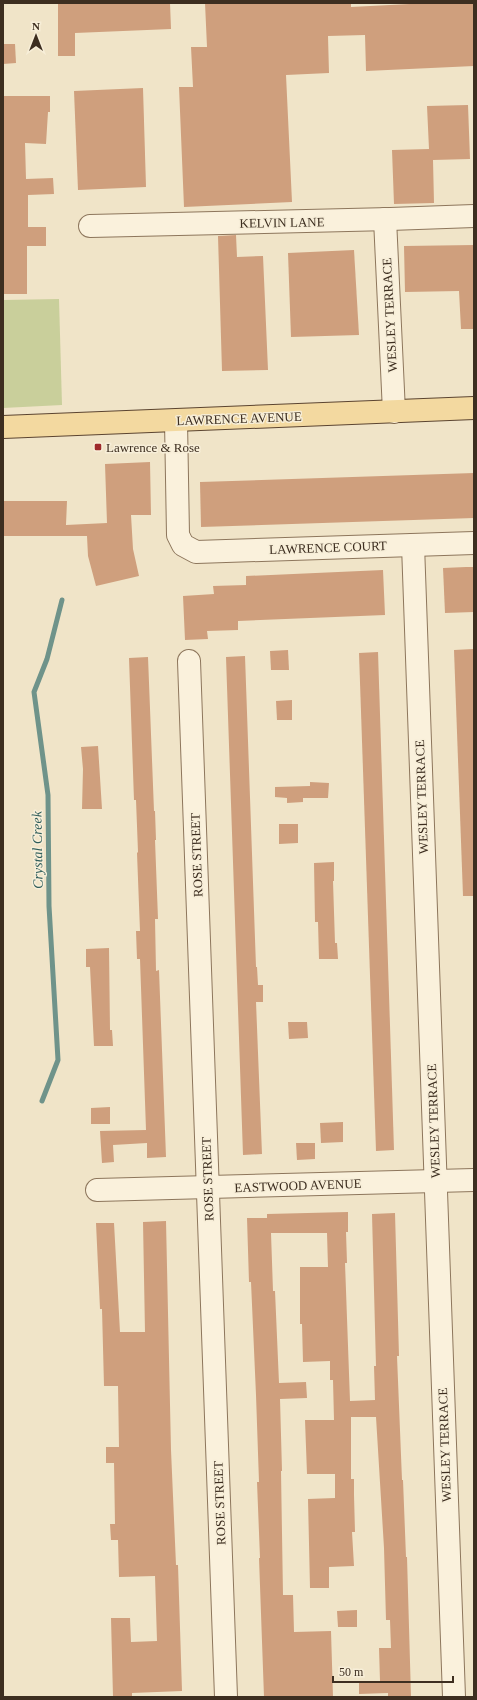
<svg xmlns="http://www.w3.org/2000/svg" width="477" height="1700" viewBox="0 0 477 1700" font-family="Georgia,serif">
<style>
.green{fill:#c9cf9b}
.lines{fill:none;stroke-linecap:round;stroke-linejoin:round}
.stream{stroke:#6f938a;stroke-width:5}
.building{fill:#cf9f7d}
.minor-casing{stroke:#8d765c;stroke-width:24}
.major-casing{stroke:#5b4430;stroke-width:24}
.minor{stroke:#faf1dc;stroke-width:22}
.major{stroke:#f3d9a0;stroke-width:22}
.poi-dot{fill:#9e2a2b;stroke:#f7eed8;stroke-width:1.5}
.labels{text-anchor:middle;stroke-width:3;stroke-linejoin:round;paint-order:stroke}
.street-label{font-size:13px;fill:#3d2e20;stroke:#f7eed8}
.poi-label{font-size:13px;fill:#3d2e20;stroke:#f7eed8;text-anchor:start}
.water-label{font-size:14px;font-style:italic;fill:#2f5d5a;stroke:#f7eed8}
</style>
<rect width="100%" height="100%" fill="#f0e4c8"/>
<!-- green -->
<polygon class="green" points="59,299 62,405 3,408 3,300"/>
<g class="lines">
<!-- stream -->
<polyline class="stream" points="42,1101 58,1060 49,906 48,795 34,692 47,659 62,600"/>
</g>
<!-- building -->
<g class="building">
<polygon points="58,3 170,3 171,29 75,33 75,56 58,56"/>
<polygon points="205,3 351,3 351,7 429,3 474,3 474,66 366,71 365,35 328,36 329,73 286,75 292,202 184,207 179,87 193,87 191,47 207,47"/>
<polygon points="3,44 15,44 16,63 3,64"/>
<polygon points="143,88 146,187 78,190 74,91"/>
<polygon points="3,96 50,96 50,112 48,112 46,144 25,143 26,179 53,178 54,194 28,195 28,227 46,227 46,246 27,246 27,294 3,294"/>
<polygon points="468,105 470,159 433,160 434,203 394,204 392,150 429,149 427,106"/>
<polygon points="236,235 237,257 263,256 268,370 222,371 218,236"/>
<polygon points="474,245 474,329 461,329 459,291 405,292 404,246"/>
<polygon points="354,250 359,335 291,337 288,253"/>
<polygon points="150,462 151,515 131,515 133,549 139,576 96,586 88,556 87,536 3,536 3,501 67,501 66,525 107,523 105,464"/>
<polygon points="474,473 474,518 201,527 200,482"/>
<polygon points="466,567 474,567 474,612 445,613 443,568"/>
<polygon points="383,570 385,615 238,621 238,630 207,631 208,639 185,640 183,596 214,594 213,586 246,585 246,576"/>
<polygon points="473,649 474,896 463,896 454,650"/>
<polygon points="288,650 289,670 271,670 270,651"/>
<polygon points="378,652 394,1150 376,1151 359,653"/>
<polygon points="245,656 256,967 257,967 258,985 263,985 263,1002 256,1002 262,1154 243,1155 226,657"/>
<polygon points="148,657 154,811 155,811 156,840 155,840 158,919 155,919 156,971 159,970 166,1157 147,1158 147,1143 113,1145 114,1162 102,1163 100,1131 146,1130 140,959 137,959 136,931 140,931 137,853 138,852 136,800 134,800 129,658"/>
<polygon points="292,700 292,720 277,720 276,701"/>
<polygon points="98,746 102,809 82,809 83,769 81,747"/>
<polygon points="310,782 329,783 328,798 303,798 303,802 287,803 287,798 275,797 275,787 310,786"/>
<polygon points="279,824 298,824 298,843 279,844"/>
<polygon points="334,862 334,881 333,881 335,943 337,943 338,959 319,959 318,922 315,922 314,863"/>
<polygon points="109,948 110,1030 112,1030 113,1046 94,1046 90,967 86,967 86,949"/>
<polygon points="288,1022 307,1022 308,1038 289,1039"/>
<polygon points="110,1107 110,1124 91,1124 91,1108"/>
<polygon points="343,1122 343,1142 321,1143 320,1123"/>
<polygon points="296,1143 315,1143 315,1159 297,1160"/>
<polygon points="348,1212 348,1232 346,1232 347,1263 345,1263 350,1401 375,1400 374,1366 376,1366 372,1214 395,1213 399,1356 397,1356 402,1480 403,1480 406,1557 407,1557 411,1697 388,1697 388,1693 359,1694 359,1682 380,1681 379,1648 391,1648 390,1620 386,1620 384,1548 376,1417 351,1417 351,1479 354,1479 354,1495 355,1532 352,1532 354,1566 329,1567 329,1588 310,1588 308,1499 335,1498 335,1474 307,1474 305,1420 334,1420 333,1380 330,1380 330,1361 303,1362 302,1324 300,1324 300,1267 328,1267 327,1233 271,1233 273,1291 275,1291 279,1383 306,1382 307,1398 280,1399 282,1471 281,1471 283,1595 293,1595 294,1632 331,1631 333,1697 264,1697 259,1558 260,1558 257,1482 259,1482 256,1395 251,1282 249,1282 247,1218 267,1218 267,1214"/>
<polygon points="166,1221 171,1450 176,1565 178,1565 182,1691 132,1693 132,1697 113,1697 111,1618 130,1618 131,1642 157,1641 155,1576 119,1577 118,1540 111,1540 110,1524 115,1524 114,1463 106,1463 106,1447 119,1447 118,1386 104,1386 102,1309 100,1309 96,1223 114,1223 120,1332 145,1332 143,1222"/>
<polygon points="357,1610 357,1627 338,1627 337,1611"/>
</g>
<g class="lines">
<defs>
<g id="minor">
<polyline points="385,219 394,412"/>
<polyline points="90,226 390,219 474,216"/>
<polyline points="176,421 178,535 183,545 196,552 474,543"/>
<polyline points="413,545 454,1697"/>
<polyline points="189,661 226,1697"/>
<polyline points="97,1190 474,1180"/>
</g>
<polyline id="major" points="3,427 474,408"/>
</defs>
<!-- minor casing -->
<use href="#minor" class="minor-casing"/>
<!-- major casing -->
<use href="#major" class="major-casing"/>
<!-- minor -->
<use href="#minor" class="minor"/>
<!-- major -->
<use href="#major" class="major"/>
</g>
<!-- markers -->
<rect class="poi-dot" x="94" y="443" width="8" height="8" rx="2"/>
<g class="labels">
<!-- street labels -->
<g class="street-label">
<text transform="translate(282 222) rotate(-1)" y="5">KELVIN LANE</text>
<text transform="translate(389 315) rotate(-93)" y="5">WESLEY TERRACE</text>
<text transform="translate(239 418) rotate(-2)" y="5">LAWRENCE AVENUE</text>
<text transform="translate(328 547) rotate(-2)" y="5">LAWRENCE COURT</text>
<text transform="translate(421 797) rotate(-92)" y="5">WESLEY TERRACE</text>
<text transform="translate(196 855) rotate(-92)" y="5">ROSE STREET</text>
<text transform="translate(433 1121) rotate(-92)" y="5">WESLEY TERRACE</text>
<text transform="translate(207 1179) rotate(-92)" y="5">ROSE STREET</text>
<text transform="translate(298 1185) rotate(-2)" y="5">EASTWOOD AVENUE</text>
<text transform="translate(444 1445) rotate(-92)" y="5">WESLEY TERRACE</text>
<text transform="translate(219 1503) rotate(-92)" y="5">ROSE STREET</text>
</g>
<!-- poi labels -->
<g class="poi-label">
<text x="106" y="452">Lawrence &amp; Rose</text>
</g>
<!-- water labels -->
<g class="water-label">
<text transform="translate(37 850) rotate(-91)" y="5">Crystal Creek</text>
</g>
</g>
<!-- border -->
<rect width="477" height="1700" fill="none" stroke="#3d2e20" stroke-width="8"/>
<!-- north arrow -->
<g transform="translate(36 36)" stroke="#f7eed8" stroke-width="3" paint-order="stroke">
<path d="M0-3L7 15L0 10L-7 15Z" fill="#3d2e20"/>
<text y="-6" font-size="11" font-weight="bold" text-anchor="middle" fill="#3d2e20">N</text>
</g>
<!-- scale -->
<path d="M333 1676v6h120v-6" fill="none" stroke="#3d2e20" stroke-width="2"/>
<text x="339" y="1676" font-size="12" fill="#3d2e20" stroke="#f7eed8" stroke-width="3" paint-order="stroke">50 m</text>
</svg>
